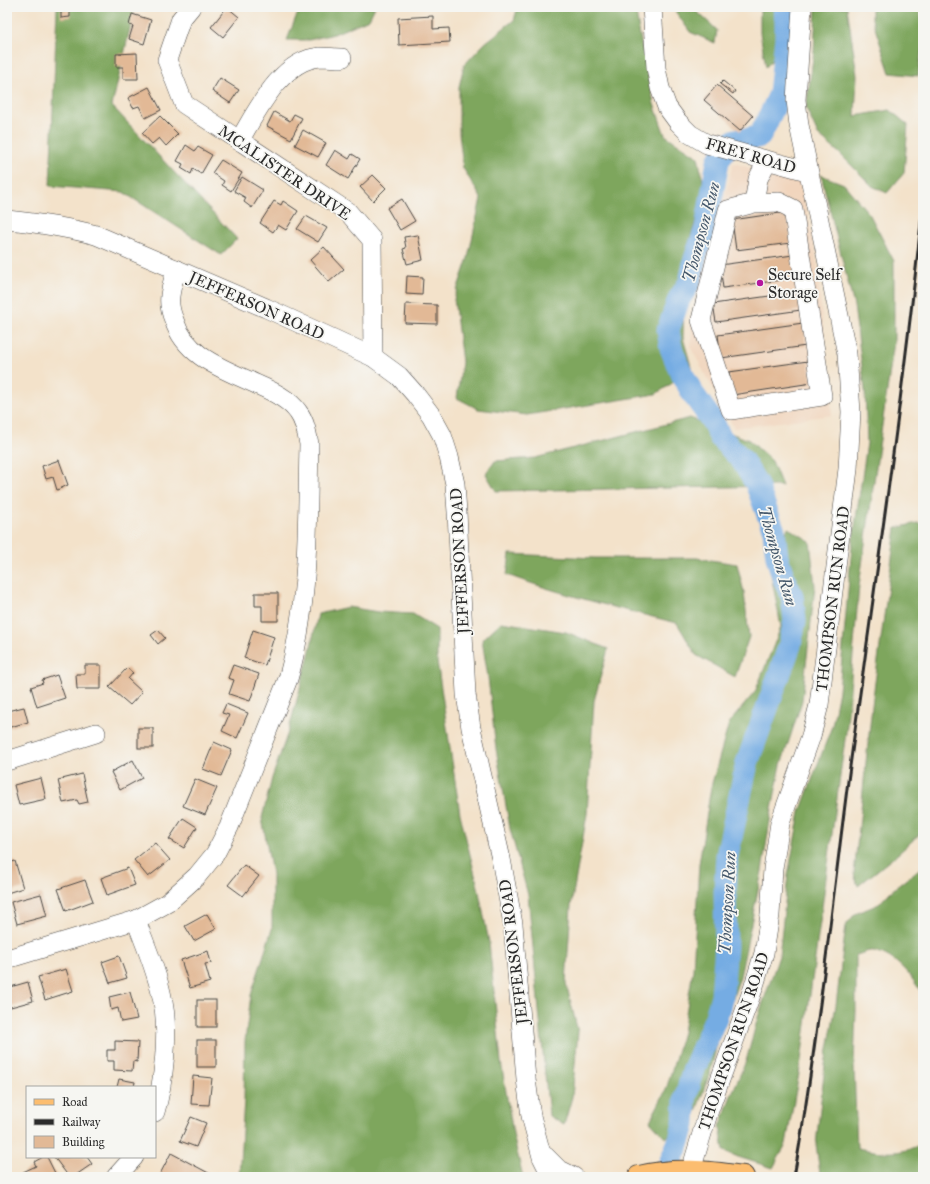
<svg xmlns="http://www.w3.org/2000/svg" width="930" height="1184" viewBox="0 0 930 1184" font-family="'IM FELL Great Primer',serif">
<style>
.built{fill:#f1d5bd}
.forest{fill:#7ea65d;stroke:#546844}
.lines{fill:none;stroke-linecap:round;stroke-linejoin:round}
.river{stroke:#74ace3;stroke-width:23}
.building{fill:#e2b996}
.minor-casing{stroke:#494643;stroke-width:20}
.major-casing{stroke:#494643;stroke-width:24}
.minor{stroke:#fff;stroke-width:19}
.major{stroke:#fcbd6f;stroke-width:22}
.rail{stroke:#2b2b2b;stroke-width:3}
.poi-dot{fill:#b5179e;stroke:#f6f6f2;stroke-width:1.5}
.labels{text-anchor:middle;stroke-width:3.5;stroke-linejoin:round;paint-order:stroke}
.street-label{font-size:16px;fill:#2b2b2b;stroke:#f6f6f2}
.poi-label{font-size:16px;fill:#2b2b2b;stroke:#f6f6f2;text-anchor:start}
.water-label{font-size:17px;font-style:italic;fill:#45586b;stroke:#f6f6f2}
</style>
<rect width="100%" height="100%" fill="#f6f6f2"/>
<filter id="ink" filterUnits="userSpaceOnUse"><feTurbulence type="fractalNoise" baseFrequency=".025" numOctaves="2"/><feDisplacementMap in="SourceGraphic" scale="8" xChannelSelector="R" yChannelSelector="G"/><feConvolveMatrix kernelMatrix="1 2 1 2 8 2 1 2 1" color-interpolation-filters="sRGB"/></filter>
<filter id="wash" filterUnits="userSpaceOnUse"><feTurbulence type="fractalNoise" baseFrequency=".012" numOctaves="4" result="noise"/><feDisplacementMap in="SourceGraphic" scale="16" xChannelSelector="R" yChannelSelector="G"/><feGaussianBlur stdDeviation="0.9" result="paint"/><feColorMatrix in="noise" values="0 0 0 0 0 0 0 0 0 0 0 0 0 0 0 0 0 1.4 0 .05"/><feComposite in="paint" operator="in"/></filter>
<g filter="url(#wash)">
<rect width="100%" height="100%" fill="#f3e2ca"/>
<!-- built -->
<polygon class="built" points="733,163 800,182 815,247 832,415 734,428 691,348 692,319"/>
<!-- forest -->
<g class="forest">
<polygon points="57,7 135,7 112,106 237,239 221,255 123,192 50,186"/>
<polygon points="302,7 375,7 369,19 334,34 309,40 287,40 296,17"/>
<polygon points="518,7 635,7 642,47 654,104 665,135 698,157 705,191 685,256 683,338 692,370 656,394 527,415 478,409 457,398 462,362 454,299 468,258 481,198 463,168 459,133 459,87 464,65 485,43 514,20"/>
<polygon points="674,7 692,7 717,30 715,43 690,32 675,11"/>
<polygon points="760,7 786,7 773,59 766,67 760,33"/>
<polygon points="816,7 847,7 857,75 855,116 890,110 908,125 904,173 887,193 872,186 838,152 818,135 806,108 814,51"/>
<polygon points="872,7 920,7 923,40 918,76 890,73 872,19"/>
<polygon points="821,175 844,184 870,215 894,261 894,342 859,586 847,725 800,1068 786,1144 773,1168 738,1157 724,1151 720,1127 730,1098 746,1061 758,1017 779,956 788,875 800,812 832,726 839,691 852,546 867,443 865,390 854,306"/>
<polygon points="690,418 749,440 772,461 782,486 496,491 486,474 495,461 535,458"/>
<polygon points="917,523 923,524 923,831 899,853 858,886 854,874 873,697 896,528"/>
<polygon points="788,528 810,541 815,586 802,701 781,765 772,808 762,871 740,977 718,1040 710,1073 695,1114 666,1138 650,1121 666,1090 683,1032 693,970 699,864 711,787 729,723 755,692 781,627 769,563"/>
<path d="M 510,554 L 595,558 L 697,558 L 737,564 L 744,592 L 749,637 L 735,677 L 696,655 L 677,623 C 620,609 563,595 507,575 Z"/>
<polygon points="348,607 378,612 413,614 437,629 437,661 460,814 478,887 489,942 501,1062 514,1139 523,1177 239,1177 244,1100 245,1041 251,995 272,929 272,874 262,818 272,778 289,729 309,655 318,614"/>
<polygon points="501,622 566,632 608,649 594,701 587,814 571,906 566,983 578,1032 572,1097 564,1125 549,1116 528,895 510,829 496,749 488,677 482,640"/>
<path d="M 923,866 L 923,996 C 913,977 896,956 874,951 C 869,950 861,954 856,955 L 856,1011 L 854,1065 L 857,1148 C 883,1153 899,1156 923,1143 L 923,1175 L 885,1173 L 851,1175 L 820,1174 L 816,1144 L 825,1065 L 836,1005 L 846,925 L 855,914 L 879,904 L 890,892 Z"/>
</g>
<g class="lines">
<!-- river -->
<polyline class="river" points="664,1177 680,1139 684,1124 685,1099 694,1069 716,1017 722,996 726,946 725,892 727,856 747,763 790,645 795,620 792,596 784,579 777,557 774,531 756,483 742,460 720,437 713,422 693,394 679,368 671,348 668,330 679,299 690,282 695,259 706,228 718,161 728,145 735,140 750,139 760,136 780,94 786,38 786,21 784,7"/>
</g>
<g id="blocks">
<!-- building -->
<g class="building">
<polygon points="227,7 239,17 223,37 211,27"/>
<polygon points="70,9 70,17 61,18 61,10"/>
<polygon points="132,14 151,20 144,44 129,39 133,26 129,25"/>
<polygon points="433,16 433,29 449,28 450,42 399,45 398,18"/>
<polygon points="137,53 138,79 123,79 123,67 116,67 116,54"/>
<polygon points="220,78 239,90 230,103 212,91"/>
<polygon points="723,81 735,91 733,94 720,84"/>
<polygon points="717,85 753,116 740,131 704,100"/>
<polygon points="149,87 161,110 145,118 139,106 133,108 128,98"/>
<polygon points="274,112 290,121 294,114 302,118 291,139 267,126"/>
<polygon points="160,116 178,134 166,146 159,138 152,144 142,133"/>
<polygon points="303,130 326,143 318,157 295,145"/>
<polygon points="186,145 195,151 198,147 212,155 201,174 193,169 191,174 181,168 183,164 177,161"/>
<polygon points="335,150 349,159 352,154 360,159 348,179 326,165"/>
<polygon points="221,160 242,173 231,191 222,185 224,181 212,173"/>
<polygon points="373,175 386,188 373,201 360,187"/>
<polygon points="242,177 263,190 252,208 244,202 246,198 234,191"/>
<polygon points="402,199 415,221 400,230 387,208"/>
<polygon points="274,201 281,205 283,201 298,211 286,230 278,225 273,232 260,223"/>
<polygon points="787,212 791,243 736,250 732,220"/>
<polygon points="306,216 327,228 318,242 297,229"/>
<polygon points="418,235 423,260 407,264 403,249 406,248 404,237"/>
<polygon points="324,247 344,269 329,282 310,260"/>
<polygon points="793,255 796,278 723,288 720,265"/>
<polygon points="407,276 423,277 422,295 406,294"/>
<polygon points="798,292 801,310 716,322 713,304"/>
<polygon points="406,304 437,305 437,324 405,323"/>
<polygon points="803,323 806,346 721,358 718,335"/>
<polygon points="808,361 812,383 732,395 729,372"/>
<polygon points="59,460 68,485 57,490 53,477 46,479 42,466"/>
<polygon points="255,593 278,593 278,621 262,621 262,606 255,606"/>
<polygon points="158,630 165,638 158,644 151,635"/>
<polygon points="253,630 274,637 265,665 244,658"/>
<polygon points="85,665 101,665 101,689 77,689 76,674 85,674"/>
<polygon points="233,665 259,674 250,701 229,694 234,680 228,678"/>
<polygon points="127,668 133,673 128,679 142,692 130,705 109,687"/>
<polygon points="57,675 65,698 37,707 31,687 43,683 42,680"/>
<polygon points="226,704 248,713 237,738 222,731 229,715 222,713"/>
<polygon points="24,707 28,722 7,728 7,711"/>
<rect x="138" y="728" width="15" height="20"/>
<polygon points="214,742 232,750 221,776 203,769"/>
<polygon points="133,760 142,778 120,790 111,772"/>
<polygon points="82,774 88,802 79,804 77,800 63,803 58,780"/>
<polygon points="41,778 46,799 19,805 14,785"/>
<polygon points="195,779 217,788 205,815 183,806"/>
<polygon points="183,818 197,827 184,848 169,839"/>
<polygon points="155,843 170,860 148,877 134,860"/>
<polygon points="15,861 23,888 7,893 7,864"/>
<polygon points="244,865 259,876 243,896 228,885"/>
<polygon points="128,868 135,885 107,895 101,878"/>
<polygon points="85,880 93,901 66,911 58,889"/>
<polygon points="41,894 47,916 17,924 11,902"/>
<polygon points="207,914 216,929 194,941 185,926"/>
<polygon points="208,951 211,963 205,964 210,982 190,988 181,960"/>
<polygon points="119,956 127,978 110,983 102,962"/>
<polygon points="66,969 73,991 45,1000 38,977"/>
<polygon points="28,982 33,1001 7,1008 7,988"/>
<polygon points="130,992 137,1019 121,1022 118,1008 111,1010 109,997"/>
<rect x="197" y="1000" width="19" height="27"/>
<rect x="197" y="1040" width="19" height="27"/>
<polygon points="115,1041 138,1042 137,1062 133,1061 132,1071 114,1070 114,1061 107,1061 107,1050 115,1050"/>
<polygon points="193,1076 212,1078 209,1105 191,1104"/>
<polygon points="119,1079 135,1082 134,1087 117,1087"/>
<polygon points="191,1117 206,1123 196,1147 180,1141"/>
<polygon points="171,1153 216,1177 160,1177 159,1176"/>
<polygon points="43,1157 47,1157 57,1177 26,1177 23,1172 36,1166 34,1162"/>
<polygon points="54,1157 87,1157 92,1164 73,1177 69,1177"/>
</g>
</g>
</g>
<g filter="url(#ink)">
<use href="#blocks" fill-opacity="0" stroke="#494643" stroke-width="1"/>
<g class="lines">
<defs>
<g id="minor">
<polyline points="191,7 181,19 167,60 184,104 348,212 372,240 373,357"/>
<polyline points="652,7 656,68 660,88 667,107 678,122 690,134 707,144 807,171"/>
<path d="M 239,141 C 257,111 281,60 320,57 C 327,57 335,58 342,58"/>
<polyline points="754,203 779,202 793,209 822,396 731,410 701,320 728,210 754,203 758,179 767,161"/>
<path d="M 7,220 C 37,223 66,227 96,235 L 266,308 L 373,357 L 399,376 L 415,394 L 431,415 L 442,435 L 449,457 L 455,484 L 457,512 L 466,694 L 471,728 L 501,859 L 513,924 L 526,1079 L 531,1116 L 542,1157 L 552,1177"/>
<polyline points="7,761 96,733"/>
<path d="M 136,920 C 146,947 158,974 163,1002 C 169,1033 164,1081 155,1112"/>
<path d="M 7,959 L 136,920 L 167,903 L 197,876 L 215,854 L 229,827 L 288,679 C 310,602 307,522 309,444 C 307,433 305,421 298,412 C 289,399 272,391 258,385 C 225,369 186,358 174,320 C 171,313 169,304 170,296 C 171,287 174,278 176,269"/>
<polyline points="545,1156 558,1169 574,1177"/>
<polyline points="116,1177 134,1157"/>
<polyline points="689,1177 709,1110 753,989 764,953 770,915 773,869 780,823 811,736 819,705 848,469 851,412 847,354 799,125 796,100 802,7"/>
</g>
<path id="major" d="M 639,1177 C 674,1168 708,1172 743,1177"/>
</defs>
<!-- minor casing -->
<use href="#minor" class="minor-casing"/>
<!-- major casing -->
<use href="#major" class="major-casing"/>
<!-- minor -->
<use href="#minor" class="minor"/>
<!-- major -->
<use href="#major" class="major"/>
<!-- rail -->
<path class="rail" d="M 794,1177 C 817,1046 831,913 848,781 C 874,589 903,397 923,204"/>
</g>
</g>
<!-- markers -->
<circle class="poi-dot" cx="760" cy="283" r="4"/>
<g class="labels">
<!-- street labels -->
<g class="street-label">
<text transform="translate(751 155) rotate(16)" y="6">FREY ROAD</text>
<text transform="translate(285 172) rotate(34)" y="6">MCALISTER DRIVE</text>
<text transform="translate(257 305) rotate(24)" y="6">JEFFERSON ROAD</text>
<text transform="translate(459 561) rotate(-93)" y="6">JEFFERSON ROAD</text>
<text transform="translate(832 599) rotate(-83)" y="6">THOMPSON RUN ROAD</text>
<text transform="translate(513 952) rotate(-97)" y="6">JEFFERSON ROAD</text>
<text transform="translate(733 1041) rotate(-71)" y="6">THOMPSON RUN ROAD</text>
</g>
<!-- poi labels -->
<g class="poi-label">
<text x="768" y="280">Secure Self<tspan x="768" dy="18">Storage</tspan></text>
</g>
<!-- water labels -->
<g class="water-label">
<text transform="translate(701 232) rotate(-75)" y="6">Thompson Run</text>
<text transform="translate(778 556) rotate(74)" y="6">Thompson Run</text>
<text transform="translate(727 903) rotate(-87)" y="6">Thompson Run</text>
</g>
</g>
<!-- margin -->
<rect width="930" height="1184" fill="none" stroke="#f6f6f2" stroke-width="24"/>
<!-- legend -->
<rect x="26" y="1086" width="130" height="72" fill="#f6f6f2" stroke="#a5a5a2"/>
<rect x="34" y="1099" width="20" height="6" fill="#fcbd6f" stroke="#a5a5a2"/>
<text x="62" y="1106" font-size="12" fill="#2b2b2b">Road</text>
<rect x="34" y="1119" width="20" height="6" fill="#2b2b2b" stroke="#a5a5a2"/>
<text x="62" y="1126" font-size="12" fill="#2b2b2b">Railway</text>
<rect x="34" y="1136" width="20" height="12" fill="#e2b996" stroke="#a5a5a2"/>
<text x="62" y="1146" font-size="12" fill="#2b2b2b">Building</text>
</svg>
